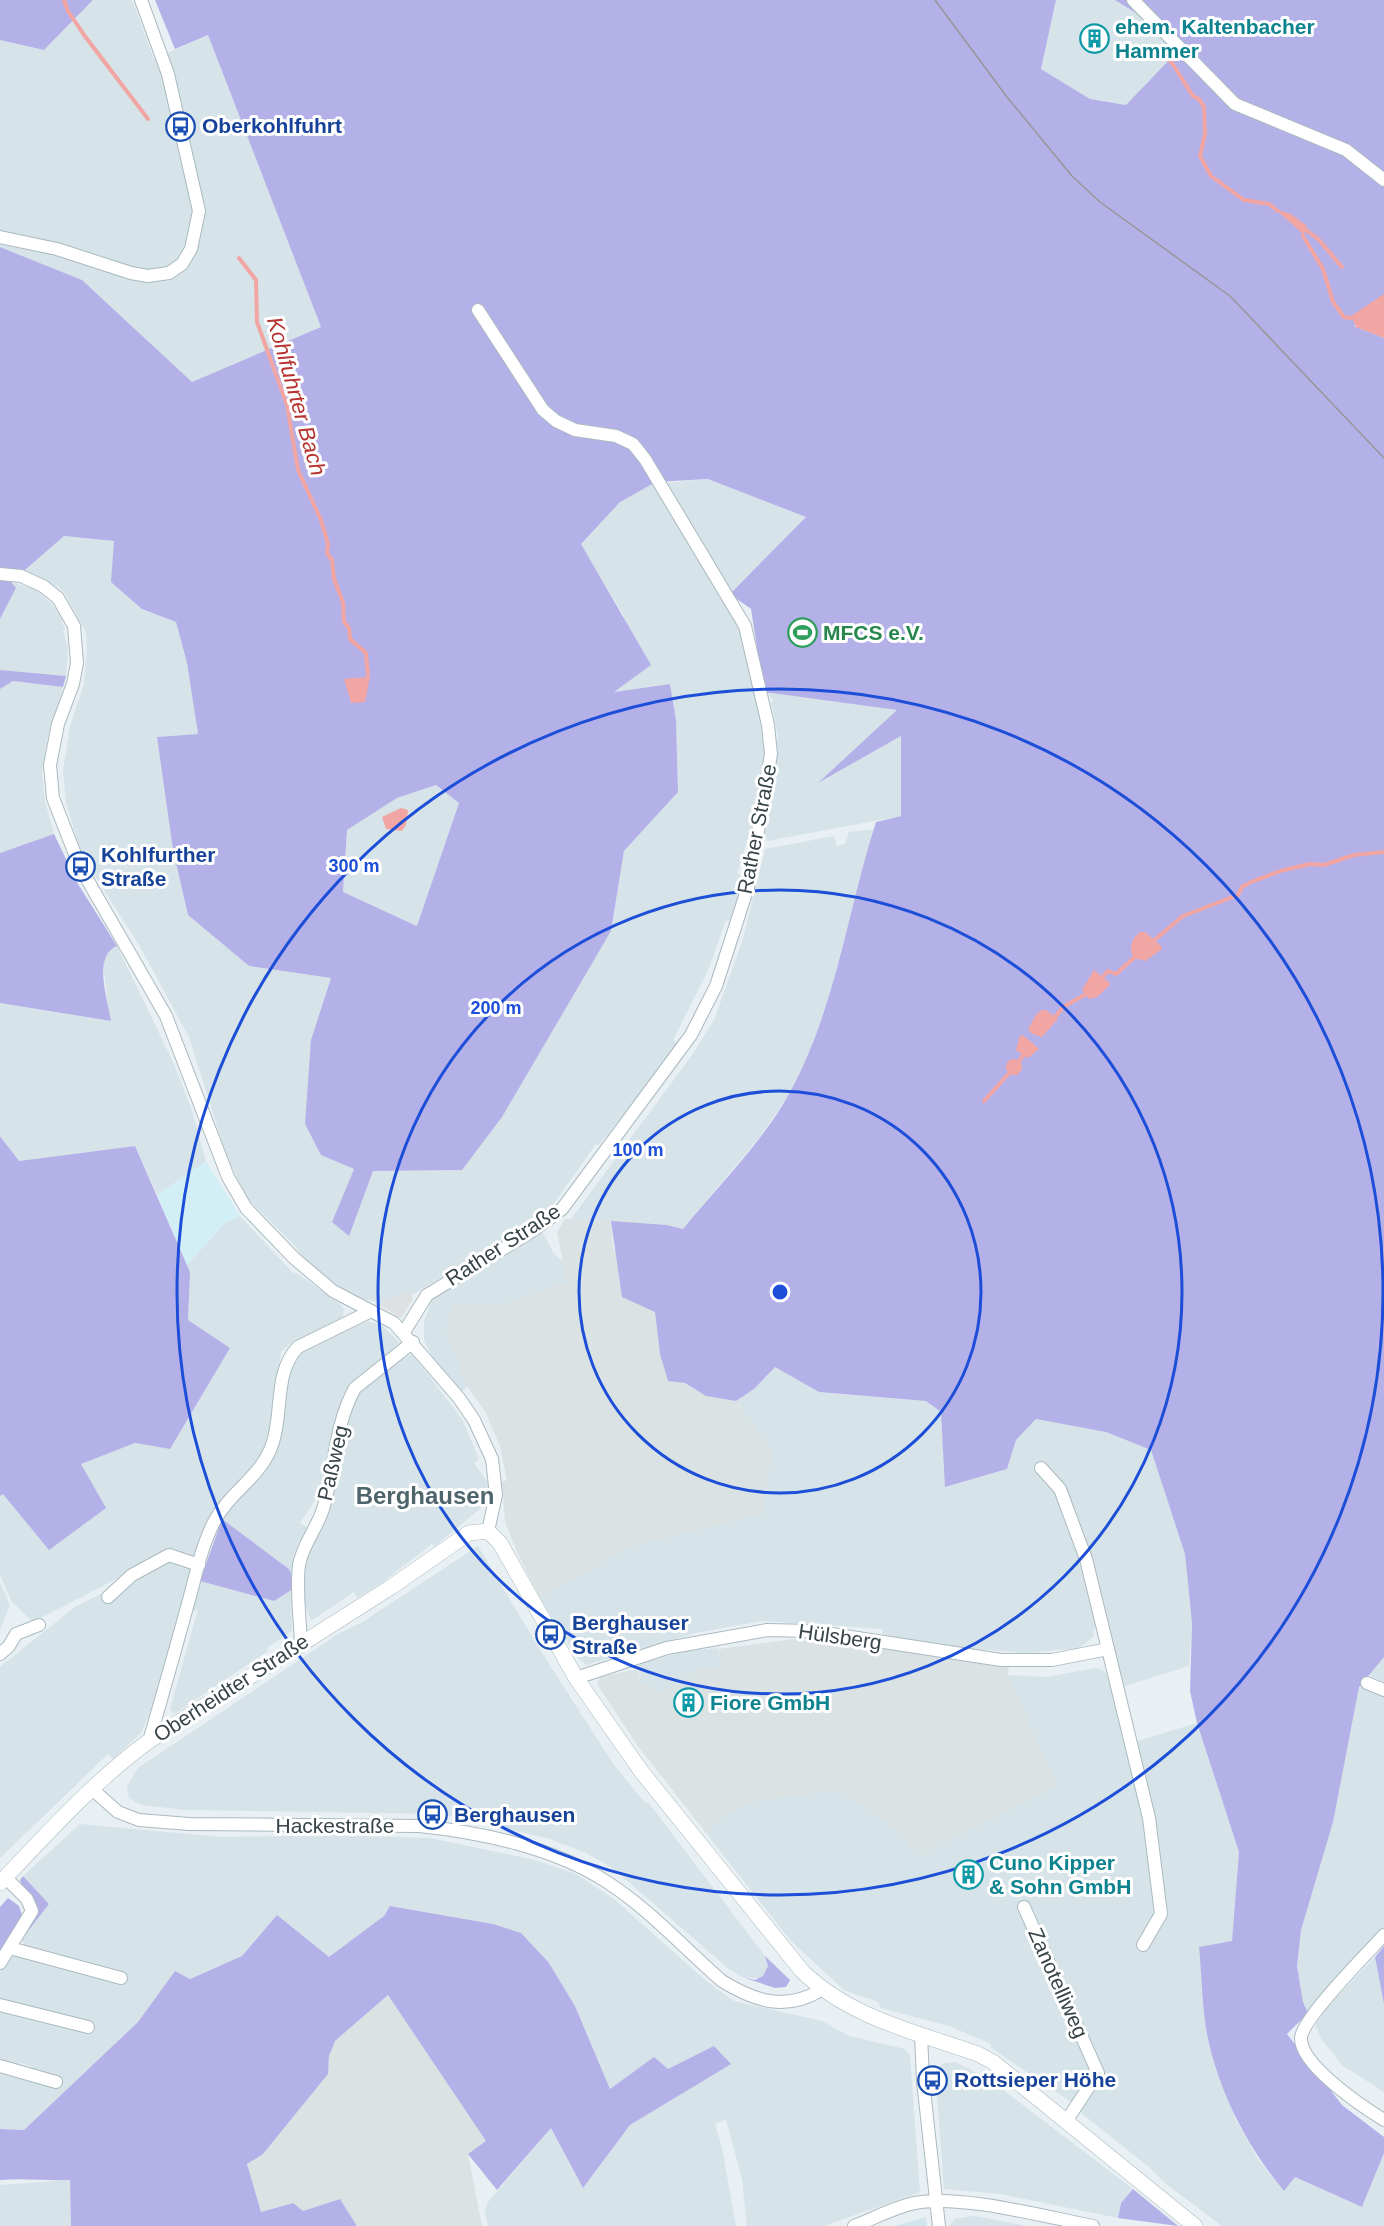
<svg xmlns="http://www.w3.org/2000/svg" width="1384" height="2226" viewBox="0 0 1384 2226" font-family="Helvetica,sans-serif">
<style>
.residential{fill:#d6e3e8}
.commercial{fill:#d3eff6}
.industrial{fill:#dae2e4}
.education{fill:#d2e4ed}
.green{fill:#b4b1e9;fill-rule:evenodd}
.parking{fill:#dde1e2}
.water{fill:#f1a6a4}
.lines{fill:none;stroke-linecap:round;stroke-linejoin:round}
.stream{stroke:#f1a6a4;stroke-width:4}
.minor-casing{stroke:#aabac0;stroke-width:14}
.tertiary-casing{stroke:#aabac0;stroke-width:16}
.minor{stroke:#fff;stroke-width:12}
.tertiary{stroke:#fff;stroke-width:15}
.tram{stroke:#979797;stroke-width:1.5}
.ring{fill:none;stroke:#1d4ed8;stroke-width:3}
.labels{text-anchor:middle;stroke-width:6;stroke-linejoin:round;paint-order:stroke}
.culture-label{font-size:21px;font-weight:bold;fill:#0d838f;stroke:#fff;text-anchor:start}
.transit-label{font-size:21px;font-weight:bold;fill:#164399;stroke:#fff;text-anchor:start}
.leisure-label{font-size:21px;font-weight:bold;fill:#27864d;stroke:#fff;text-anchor:start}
.street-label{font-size:21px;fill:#374448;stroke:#fff}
.water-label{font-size:22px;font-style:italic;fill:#b5322e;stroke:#fff}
.quarter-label{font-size:24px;font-weight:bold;fill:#4e656b;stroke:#fff}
.centre{fill:#1d4ed8;stroke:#fff;stroke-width:3}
.ring-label{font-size:18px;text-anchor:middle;font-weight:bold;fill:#1d4ed8;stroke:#fff;stroke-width:6;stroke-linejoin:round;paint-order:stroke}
</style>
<rect width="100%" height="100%" fill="#e8f0f4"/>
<!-- residential -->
<g class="residential">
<polygon points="93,0 132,0 154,59 208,35 321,327 192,382 82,280 0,247 0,40 44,50"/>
<polygon points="1056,0 1115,0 1144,18 1175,54 1127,105 1090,99 1041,69"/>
<polygon points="708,479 806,517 730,594 663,483"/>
<polygon points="656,482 743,625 767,739 764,772 760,772 754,817 737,874 744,876 733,918 725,922 708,971 673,1040 677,1042 665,1062 598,1146 596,1144 548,1212 401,1302 377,1302 362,1299 333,1284 307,1263 295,1246 248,1199 227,1157 189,1037 139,945 82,856 66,803 63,771 70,726 84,684 87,651 86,633 66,595 59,587 21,573 63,536 114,541 142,609 176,622 187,663 198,734 157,737 173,850 188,915 249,966 331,978 311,1040 321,1155 354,1169 332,1222 373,1171 462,1170 611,932 624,851 678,792 676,720 670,684 612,692 624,616 580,544 620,502"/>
<polygon points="11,582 34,589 51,603 59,614 65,629 63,631 68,648 66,676 0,670 0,619 16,588"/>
<polygon points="13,681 63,687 47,740 42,774 45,801 54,834 0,853 0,689"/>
<polygon points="764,692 898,710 822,781 901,736 901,816 767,841 762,833 778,737 771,702 774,700"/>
<polygon points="436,785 459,803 418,926 343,892 347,830 397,798"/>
<polygon points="874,829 827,1004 810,1051 789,1094 762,1134 683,1229 667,1225 571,1219 692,1055 714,1020 743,939 765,849 834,836 837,846 845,844 849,832"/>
<polygon points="117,946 174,1064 192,1111 206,1161 157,1195 135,1146 18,1161 0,1135 0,1003 110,1021 103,962 110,949"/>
<polygon points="240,1216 294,1274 295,1272 340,1304 344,1309 343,1316 339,1322 290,1344 281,1352 271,1435 254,1471 195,1561 166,1553 33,1622 12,1602 0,1575 0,1496 3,1494 50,1549 81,1464 135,1443 170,1449 230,1348 188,1320 190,1272 187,1265 226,1222"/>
<polygon points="542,1231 554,1254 563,1261 567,1282 509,1303 453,1305 446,1330 467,1386 460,1394 435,1362 424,1341 424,1321 433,1298"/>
<polygon points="368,1321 382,1325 401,1344 357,1379 330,1456 320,1493 300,1523 307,1527 293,1556 296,1591 291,1594 292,1631 267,1648 268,1651 174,1714 170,1709 198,1609 192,1612 200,1581 274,1601 289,1569 222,1519 233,1502 262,1475 272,1458 289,1362 305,1348"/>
<polygon points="412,1354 462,1419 479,1459 474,1463 488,1483 488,1502 434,1547 432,1544 380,1584 357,1598 354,1592 311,1621 305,1604 304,1560 357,1393 393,1364"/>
<polygon points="775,1366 819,1392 926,1401 941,1412 946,1487 1007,1469 1016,1440 1036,1419 1106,1432 1151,1450 1185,1554 1192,1623 1189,1666 1122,1687 1096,1621 1093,1637 1079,1648 1028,1653 939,1646 882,1634 883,1629 762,1621 695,1633 586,1665 577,1657 540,1598 630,1547 763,1514 772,1450 736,1401 754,1389"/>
<polygon points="478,1546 542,1653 614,1765 646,1804 648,1802 765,1956 768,1961 767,1972 760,1978 742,1977 729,1969 611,1867 584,1852 547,1838 439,1814 185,1810 141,1805 129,1798 127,1786 138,1768 338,1634 361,1623"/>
<polygon points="167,1560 182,1563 194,1571 162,1685 141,1733 113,1759 108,1754 0,1858 0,1667 75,1607"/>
<polygon points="0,1582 10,1605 0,1630"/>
<polygon points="718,1648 721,1666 701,1668 663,1693 640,1681 638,1664 687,1651"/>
<polygon points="1384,1657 1384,1682 1367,1674"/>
<polygon points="1095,1668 1103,1670 1108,1677 1124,1745 1197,1723 1239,1852 1232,1942 1199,1947 1208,2039 1236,2120 1258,2159 1284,2191 1295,2177 1362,2207 1384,2153 1384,2226 1222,2226 1166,2184 1150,2168 1070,2104 1071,2102 990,2047 991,2044 949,2026 881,2008 878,2002 844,1990 790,1940 706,1833 727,1813 757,1801 840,1790 898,1831 918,1857 1056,1786 1008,1675 1047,1677"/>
<polygon points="1360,1685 1384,1695 1384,1928 1329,1985 1308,2012 1303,2002 1297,1966 1301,1930"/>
<polygon points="80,1824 221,1837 330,1835 430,1838 535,1860 576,1874 614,1899 705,1980 734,2001 822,2021 849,2036 905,2049 910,2055 920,2192 824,2226 747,2226 742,2180 726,2119 715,2124 722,2148 736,2226 488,2226 485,2211 488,2202 551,2128 583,2188 630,2125 730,2064 714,2047 668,2069 654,2058 610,2089 575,2006 549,1963 493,1924 391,1906 384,1916 329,1958 277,1915 242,1956 190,1979 175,1971 138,2022 24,2130 0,2129 0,2070 53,2083 58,2076 31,2069 31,2066 21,2063 19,2066 0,2061 0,1972 12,1955 87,1964 87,1961 70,1957 69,1960 25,1946 22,1939 49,1904 23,1876"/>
<polygon points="1375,1957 1384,2004 1384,2092 1343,2066 1322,2040 1315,2026 1325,2009"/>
<polygon points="955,2062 989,2079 1133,2189 1121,2203 1118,2218 1000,2194 944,2189 935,2069 945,2063"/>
<polygon points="70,2180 71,2226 0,2226 0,2185"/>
<polygon points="972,2216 980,2217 1028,2226 949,2226 955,2219"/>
</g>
<!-- commercial -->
<polygon class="commercial" points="206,1161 240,1216 226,1222 187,1265 157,1195"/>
<!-- industrial -->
<g class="industrial">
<polygon points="565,1219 611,1221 613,1248 655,1312 660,1354 685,1383 706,1396 736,1401 772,1450 763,1514 630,1547 540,1598 517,1552 505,1522 502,1482 507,1480 500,1446 485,1411 467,1386 446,1330 453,1305 509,1303 567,1282 557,1232"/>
<polygon points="801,1638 1009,1664 1008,1675 1057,1786 918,1857 898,1831 840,1790 757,1801 727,1813 706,1833 638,1746 597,1684 600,1677 637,1669 640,1681 663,1693 701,1668 720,1666 719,1649"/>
<polygon points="388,1995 487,2141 468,2154 482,2226 357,2226 340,2199 303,2211 293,2203 260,2212 247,2164 263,2154 328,2074 329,2056 335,2041"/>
</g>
<!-- education -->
<polygon class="education" points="926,2217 927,2226 895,2226"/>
<!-- green -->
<g class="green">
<polygon points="0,0 93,0 44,50 0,40"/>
<path d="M 155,0 L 1056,0 L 1041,69 L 1090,99 L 1126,105 L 1175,54 L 1144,18 L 1115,0 L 1384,0 L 1384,294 L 1354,326 L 1384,338 L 1384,1657 L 1359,1687 L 1333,1822 L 1301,1930 L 1297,1966 L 1303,2002 L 1308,2013 L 1287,2034 L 1342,2105 L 1384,2137 L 1384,2153 L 1362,2207 L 1295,2177 L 1284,2191 C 1247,2146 1221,2096 1208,2039 C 1202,2009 1202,1977 1199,1947 L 1232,1941 L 1239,1852 L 1197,1723 L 1190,1691 L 1192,1623 L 1185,1554 L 1151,1450 L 1106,1432 L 1036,1419 L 1016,1440 L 1007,1469 L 945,1487 L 941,1412 L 926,1401 L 819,1392 L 775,1367 L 754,1389 L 736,1401 L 706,1396 L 685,1383 L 668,1381 L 660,1354 L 655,1312 L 622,1297 L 611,1221 L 667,1225 L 683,1229 C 719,1185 763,1142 790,1092 C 836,1008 847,912 876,822 L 901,816 L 901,736 L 818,783 L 897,710 L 764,692 L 751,609 L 730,594 L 806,517 L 708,479 L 656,482 L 620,502 L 581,544 L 651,665 L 614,692 L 670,684 L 676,720 L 678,792 L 624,851 L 611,931 L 502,1117 L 462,1170 L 373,1171 L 349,1236 L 332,1222 L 354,1169 L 321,1155 L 305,1124 L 311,1040 L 331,978 L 249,966 L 188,915 L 173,850 L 157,737 L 198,734 L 187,663 L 176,622 L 142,609 L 111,582 L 114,541 L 64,536 L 11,582 L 16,588 L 0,619 L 0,247 L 82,280 L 192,382 L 321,327 L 208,35 L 175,49 ZM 436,785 L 459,803 L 417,926 L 343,892 L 347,830 L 397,798 Z"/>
<polygon points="0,670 66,676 63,687 13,681 0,689"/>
<path d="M 54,834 L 78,884 L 117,946 C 92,956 108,1000 111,1021 L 0,1003 L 0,853 Z"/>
<polygon points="0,1136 19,1161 135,1146 190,1272 188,1320 230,1348 170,1449 135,1443 81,1464 106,1508 49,1550 3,1494 0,1496"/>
<polygon points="222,1519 289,1569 296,1587 274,1601 200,1581"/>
<path d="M 23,1876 L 49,1904 L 25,1935 L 38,1911 C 37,1896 24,1894 20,1880 Z"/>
<polygon points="8,1898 19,1906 22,1915 19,1925 0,1954 0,1907"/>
<path d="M 390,1906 L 493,1924 L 521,1933 L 549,1963 L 575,2006 L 610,2089 L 654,2057 L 668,2069 L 714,2046 L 731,2064 L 630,2125 L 583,2188 L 551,2128 L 497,2190 L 468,2154 L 486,2141 L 388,1995 L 335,2041 L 329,2056 L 328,2074 L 263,2154 L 247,2164 L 261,2212 L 293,2203 L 303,2211 L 340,2199 L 357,2226 L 71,2226 L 70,2180 C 46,2181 24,2178 0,2180 L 0,2129 L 24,2130 L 138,2022 L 175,1971 L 190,1979 L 242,1956 L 277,1915 L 329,1957 L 384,1916 Z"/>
<polygon points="1384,1946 1384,2004 1375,1957"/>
<polygon points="765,1956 790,1980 786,1987 775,1988 742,1977 755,1980 763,1976 768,1966"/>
<polygon points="1133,2189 1178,2226 1118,2218 1121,2203"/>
</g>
<!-- parking -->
<polygon class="parking" points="409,1292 413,1299 401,1318 378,1304"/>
<!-- water -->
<g class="water">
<polygon points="1275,209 1291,214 1307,226 1304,235"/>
<polygon points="1384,294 1384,338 1356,327 1351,316"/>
<polygon points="370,677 365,702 351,703 344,679"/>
<polygon points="401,808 408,810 406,825 402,831 386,829 382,817"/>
<path d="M 1140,932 L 1145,932 L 1161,946 L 1162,949 L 1145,961 L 1134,958 C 1128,948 1131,939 1140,932 Z"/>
<polygon points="1094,970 1110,983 1109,986 1097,997 1089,999 1082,990"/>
<polygon points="1041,1010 1046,1010 1058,1019 1042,1037 1033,1034 1028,1030 1035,1016"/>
<polygon points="1023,1035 1039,1049 1028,1058 1016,1050 1020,1036"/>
<circle cx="1014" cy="1067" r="8"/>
</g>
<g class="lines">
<!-- stream -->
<g class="stream">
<polyline points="64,0 68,11 84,35 148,119"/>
<polyline points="1150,50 1164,56 1172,63 1193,96 1199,99 1204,107 1205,134 1200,156 1211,176 1244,200 1269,204 1278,211"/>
<polyline points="1302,227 1318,239 1342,267"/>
<polyline points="1303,236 1323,269 1333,302 1344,317 1351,318"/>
<polyline points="239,258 256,280 257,322 287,405 298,470 321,520 328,544 327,553 332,560 334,579 343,602 344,622 349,628 350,639 366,653 368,677"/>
<polyline points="1152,942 1183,916 1238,895 1242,887 1251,882 1280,871 1310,864 1324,865 1354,855 1384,852"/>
<polyline points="1100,980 1108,971 1116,974 1137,955"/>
<polyline points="1053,1020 1063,1007 1088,993"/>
<polyline points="1017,1064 1026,1051"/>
<polyline points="984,1101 1012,1070"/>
</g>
<defs>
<g id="minor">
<polyline points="1133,0 1235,104 1346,150 1384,180"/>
<polyline points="0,237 57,249 131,273 148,276 169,273 182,264 191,249 199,211 168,74 141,0"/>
<polyline points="0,574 21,576 43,586 58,598 74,626 77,663 73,684 58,724 50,765 53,798 80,867 166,1016 228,1177 246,1208 294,1258 333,1291 394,1323 459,1398 474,1420 492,1459 496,1495 488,1531"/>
<polyline points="404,1332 427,1295 532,1231 562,1209 691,1035 716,986 749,884 771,754 768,725 745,626 645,459 633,444 616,436 575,430 556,421 543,410 478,310"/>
<polyline points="1041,1468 1060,1489 1086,1559 1108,1649"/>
<polyline points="108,1597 132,1575 169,1555 199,1565"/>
<path d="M 301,1644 C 300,1619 296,1590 299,1565 C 302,1546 317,1528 323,1509 C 335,1469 334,1426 355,1388 L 413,1342"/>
<polyline points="0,1654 9,1646 16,1634 39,1625"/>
<polyline points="576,1678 667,1648 767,1630 812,1631 1001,1660 1052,1660 1108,1649 1149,1818 1161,1914 1143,1945"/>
<polyline points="1367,1683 1384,1690"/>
<path d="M 149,1741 C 163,1694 176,1647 189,1600 C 196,1574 202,1545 214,1522 C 230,1491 263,1476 273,1442 C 283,1410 274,1372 298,1347 L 371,1311"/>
<path d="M 92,1789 L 118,1812 L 139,1820 L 189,1824 L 419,1826 C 480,1832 555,1848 607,1882 C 649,1909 684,1948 722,1981 C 756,2002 786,2011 821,1990"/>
<polyline points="1024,1907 1098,2073 1067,2120"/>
<path d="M 1384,1935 C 1368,1953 1302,2018 1301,2038 C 1300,2065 1363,2107 1384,2120"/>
<polyline points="10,1948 121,1978"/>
<polyline points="0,1963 32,1911 27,1899 5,1877"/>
<polyline points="0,2005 88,2027"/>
<polyline points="921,2034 923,2081 939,2226"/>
<polyline points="0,2066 56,2082"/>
<path d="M 854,2226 C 873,2219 894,2207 915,2203 C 960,2194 1046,2217 1093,2226"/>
</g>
<path id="tertiary" d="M 0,1883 C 47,1834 94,1781 149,1741 L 391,1587 L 469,1533 L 488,1531 L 500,1543 L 576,1678 L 641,1771 L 802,1971 C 850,2018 916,2032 978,2054 L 993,2062 L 1195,2226"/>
</defs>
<!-- minor casing -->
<use href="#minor" class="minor-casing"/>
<!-- tertiary casing -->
<use href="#tertiary" class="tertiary-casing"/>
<!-- minor -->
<use href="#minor" class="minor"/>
<!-- tertiary -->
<use href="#tertiary" class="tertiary"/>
<!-- tram -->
<polyline class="tram" points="935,0 1007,97 1072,176 1100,202 1230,296 1384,458"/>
</g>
<!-- distance rings -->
<g class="ring">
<circle cx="780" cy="1292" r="201"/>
<circle cx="780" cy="1292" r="402"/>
<circle cx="780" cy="1292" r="603"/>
</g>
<!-- icons -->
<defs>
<symbol id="building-ring" viewBox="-11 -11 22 22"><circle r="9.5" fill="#fff" stroke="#0f9aa8" stroke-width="1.5"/><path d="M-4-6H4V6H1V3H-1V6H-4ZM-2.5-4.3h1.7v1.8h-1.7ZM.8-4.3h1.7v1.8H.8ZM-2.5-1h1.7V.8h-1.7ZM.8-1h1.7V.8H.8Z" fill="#0f9aa8"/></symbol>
<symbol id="bus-ring" viewBox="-11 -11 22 22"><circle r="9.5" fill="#fff" stroke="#1a4fb4" stroke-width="1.5"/><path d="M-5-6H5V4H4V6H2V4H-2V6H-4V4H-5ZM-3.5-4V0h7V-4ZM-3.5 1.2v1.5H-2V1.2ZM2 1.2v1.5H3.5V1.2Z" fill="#1a4fb4"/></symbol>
<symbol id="stadium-ring" viewBox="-11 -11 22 22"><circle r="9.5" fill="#fff" stroke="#2e9e5b" stroke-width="1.5"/><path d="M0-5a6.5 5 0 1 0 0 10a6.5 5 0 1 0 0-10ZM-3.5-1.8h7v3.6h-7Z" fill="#2e9e5b"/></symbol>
</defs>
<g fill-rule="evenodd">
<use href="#building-ring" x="1078" y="22" width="33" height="33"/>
<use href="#bus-ring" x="164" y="110" width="33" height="33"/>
<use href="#stadium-ring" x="786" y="616" width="33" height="33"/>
<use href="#bus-ring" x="64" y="850" width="33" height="33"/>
<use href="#bus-ring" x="534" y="1618" width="33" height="33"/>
<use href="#building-ring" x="672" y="1686" width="33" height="33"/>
<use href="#bus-ring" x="416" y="1798" width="33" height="33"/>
<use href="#building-ring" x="952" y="1858" width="33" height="33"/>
<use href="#bus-ring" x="916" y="2064" width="33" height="33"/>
</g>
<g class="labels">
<!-- culture labels -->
<g class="culture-label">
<text x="1115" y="34">ehem. Kaltenbacher<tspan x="1115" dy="24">Hammer</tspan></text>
<text x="710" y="1710">Fiore GmbH</text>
<text x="989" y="1870">Cuno Kipper<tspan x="989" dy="24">&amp; Sohn GmbH</tspan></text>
</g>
<!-- transit labels -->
<g class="transit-label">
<text x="202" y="133">Oberkohlfuhrt</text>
<text x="101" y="862">Kohlfurther<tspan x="101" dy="24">Straße</tspan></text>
<text x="572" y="1630">Berghauser<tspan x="572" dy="24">Straße</tspan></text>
<text x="454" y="1822">Berghausen</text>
<text x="954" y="2087">Rottsieper Höhe</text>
</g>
<!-- leisure labels -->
<g class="leisure-label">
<text x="823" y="640">MFCS e.V.</text>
</g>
<!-- street labels -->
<g class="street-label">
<text transform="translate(757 829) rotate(-79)" y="7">Rather Straße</text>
<text transform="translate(503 1245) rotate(-33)" y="7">Rather Straße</text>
<text transform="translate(333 1463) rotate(-77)" y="7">Paßweg</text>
<text transform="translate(840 1637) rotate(8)" y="7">Hülsberg</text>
<text transform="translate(231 1688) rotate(-33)" y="7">Oberheidter Straße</text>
<text x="335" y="1833">Hackestraße</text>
<text transform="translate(1058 1983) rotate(66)" y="7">Zanotelliweg</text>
</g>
<!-- water labels -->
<g class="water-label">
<text transform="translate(297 396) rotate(74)" y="8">Kohlfuhrter Bach</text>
</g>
<!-- quarter labels -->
<g class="quarter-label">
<text x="425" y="1504">Berghausen</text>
</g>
</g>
<circle cx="780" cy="1292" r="9" class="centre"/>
<g class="ring-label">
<text x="354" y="872">300 m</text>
<text x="496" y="1014">200 m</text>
<text x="638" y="1156">100 m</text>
</g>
</svg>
